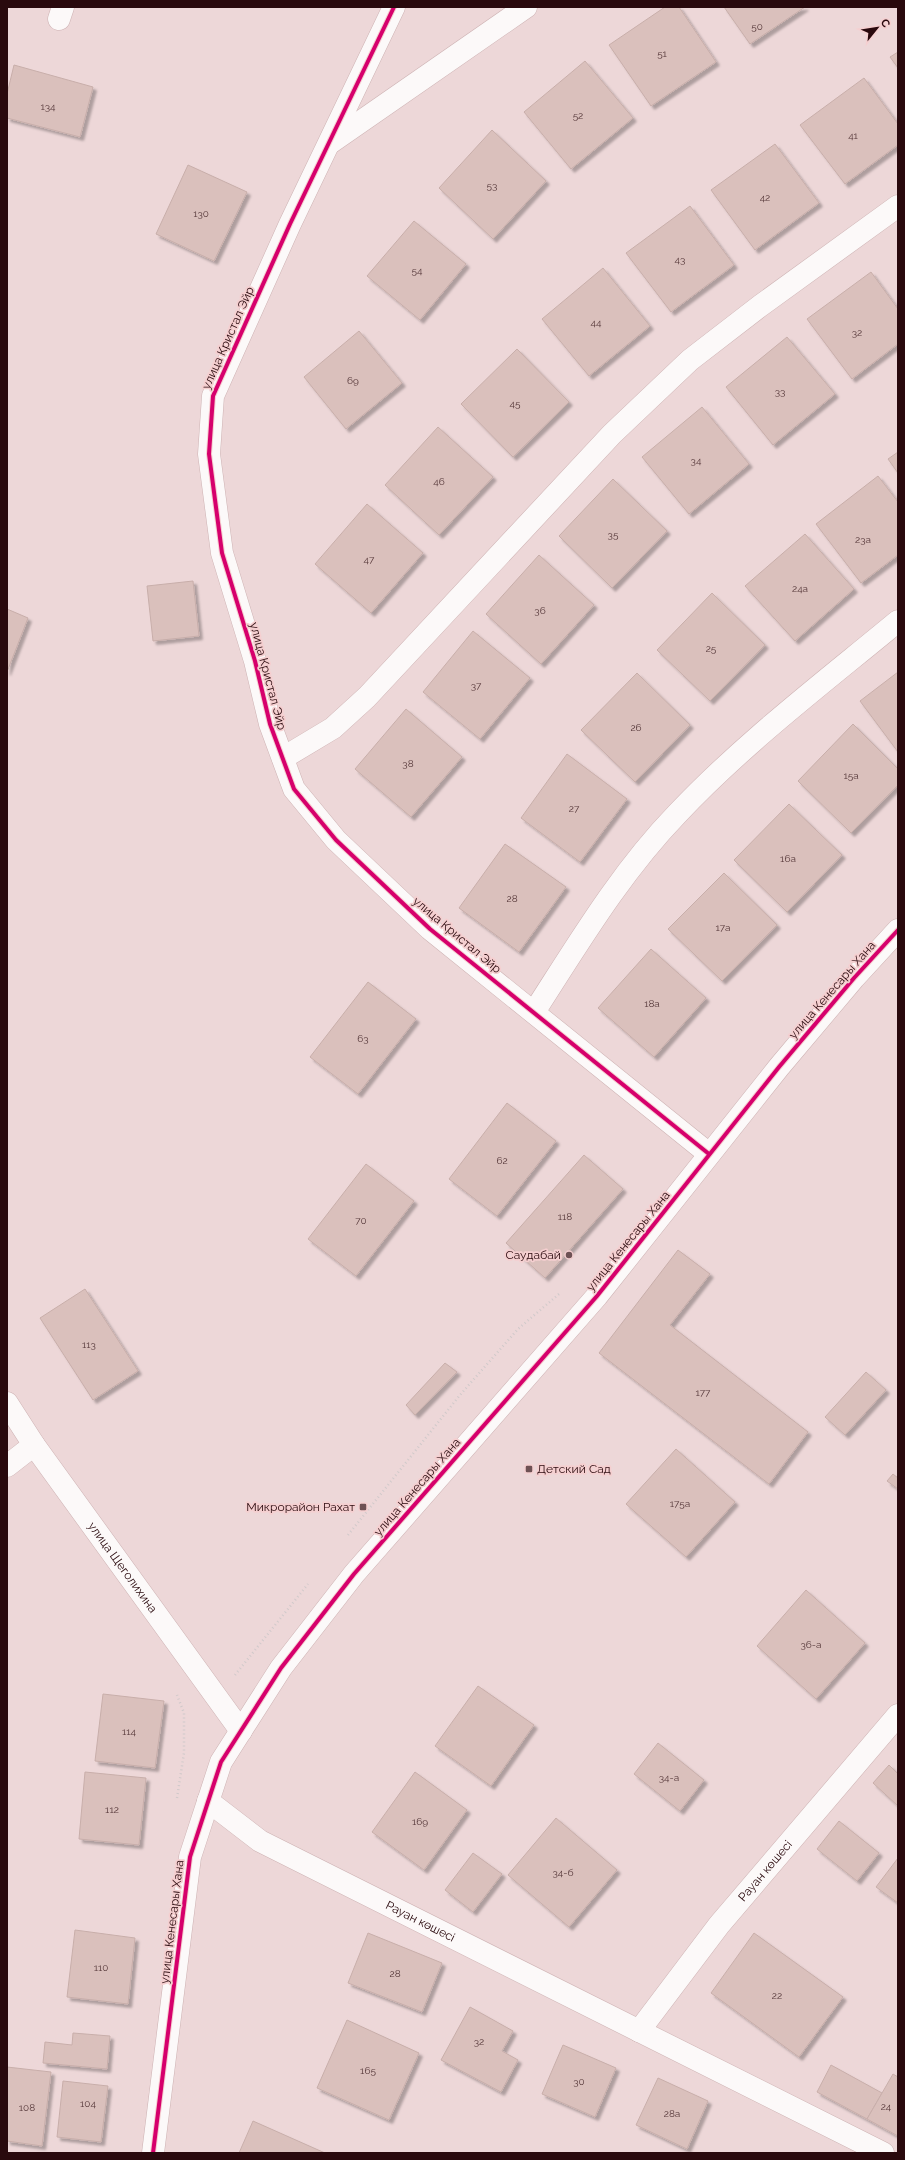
<svg xmlns="http://www.w3.org/2000/svg" width="905" height="2160" viewBox="0 0 905 2160" font-family="Raleway,sans-serif">
<style>
.building{fill:#dac0bc;stroke:#c8aeaa;filter:url(#shadow)}
.lines{fill:none;stroke-linecap:round;stroke-linejoin:round}
.minor-casing{stroke:#cdb2b3;stroke-width:23}
.path{stroke:#d0c9ca;stroke-width:2.5;stroke-dasharray:1 3;stroke-linecap:butt}
.minor{stroke:#fcf9f9;stroke-width:22}
.cycleway-casing{stroke:#f5cfd0;stroke-width:6}
.cycleway{stroke:#d6006c;stroke-width:4}
.poi-dot{fill:#6e5154;stroke:#f5cfd0;stroke-width:1.5}
.labels{text-anchor:middle;stroke-width:3.5;stroke-linejoin:round;paint-order:stroke}
.number-label{font-size:10px;fill:#56383a}
.street-label{font-size:12px;fill:#29090d;stroke:#f5cfd0}
.poi-label{font-size:12px;fill:#29090d;stroke:#f5cfd0;text-anchor:end}
</style>
<defs>
<filter id="shadow"><feDropShadow dx="3.5" dy="3.5" stdDeviation="1" flood-color="#0004"/></filter>
</defs>
<rect width="100%" height="100%" fill="#edd7d8"/>
<!-- building -->
<g class="building">
<polygon points="665,7 679,7 716,62 651,106 609,45"/>
<polygon points="724,7 805,7 750,44"/>
<polygon points="898,52 898,68 890,57"/>
<polygon points="585,61 633,118 571,169 524,112"/>
<polygon points="14,65 93,87 80,137 7,118 7,94"/>
<polygon points="864,78 898,124 898,145 845,184 800,125"/>
<polygon points="492,130 546,181 493,239 439,188"/>
<polygon points="775,144 819,203 755,250 711,190"/>
<polygon points="188,165 247,192 214,261 156,234"/>
<polygon points="690,206 734,265 671,312 626,253"/>
<polygon points="414,221 466,264 420,320 367,276"/>
<polygon points="603,268 650,326 589,376 542,319"/>
<polygon points="871,272 898,309 898,344 852,379 807,319"/>
<polygon points="359,331 402,383 346,429 304,377"/>
<polygon points="787,337 835,394 773,445 726,387"/>
<polygon points="517,349 569,402 513,457 461,404"/>
<polygon points="702,407 749,464 689,514 642,457"/>
<polygon points="438,427 493,477 439,535 385,485"/>
<polygon points="898,452 898,473 888,459"/>
<polygon points="878,476 898,502 898,555 861,583 816,524"/>
<polygon points="613,479 667,531 612,588 559,536"/>
<polygon points="367,504 423,553 371,613 315,564"/>
<polygon points="805,534 854,589 795,641 745,586"/>
<polygon points="539,555 594,605 541,664 486,614"/>
<polygon points="193,581 199,636 153,641 147,586"/>
<polygon points="712,593 765,645 710,701 657,650"/>
<polygon points="7,609 28,618 7,672"/>
<polygon points="473,631 530,678 480,739 423,692"/>
<polygon points="898,672 898,752 860,701"/>
<polygon points="637,673 690,725 635,782 581,730"/>
<polygon points="406,709 462,757 411,817 355,769"/>
<polygon points="853,724 898,769 898,785 851,833 798,781"/>
<polygon points="567,754 627,799 580,862 521,818"/>
<polygon points="789,804 842,855 787,912 734,860"/>
<polygon points="505,844 566,887 519,952 459,908"/>
<polygon points="724,873 777,925 722,981 668,929"/>
<polygon points="651,949 706,998 654,1057 598,1008"/>
<polygon points="368,982 416,1019 358,1094 310,1057"/>
<polygon points="507,1103 556,1141 497,1216 449,1179"/>
<polygon points="584,1155 623,1189 545,1278 506,1243"/>
<polygon points="366,1164 414,1201 356,1276 308,1239"/>
<polygon points="678,1250 710,1274 670,1325 808,1432 769,1484 599,1353"/>
<polygon points="85,1289 138,1371 93,1400 40,1318"/>
<polygon points="445,1363 457,1372 415,1415 406,1405"/>
<polygon points="866,1372 886,1390 845,1435 825,1417"/>
<polygon points="676,1449 735,1502 686,1557 626,1504"/>
<polygon points="893,1474 898,1478 898,1489 887,1481"/>
<polygon points="806,1590 865,1643 816,1699 757,1646"/>
<polygon points="478,1686 534,1725 491,1786 435,1746"/>
<polygon points="103,1694 164,1701 155,1768 95,1761"/>
<polygon points="658,1743 704,1780 680,1811 634,1774"/>
<polygon points="889,1765 898,1774 898,1806 873,1783"/>
<polygon points="85,1772 146,1778 139,1845 79,1839"/>
<polygon points="415,1772 467,1810 424,1870 372,1832"/>
<polygon points="556,1818 617,1870 569,1927 508,1875"/>
<polygon points="839,1821 879,1853 857,1881 817,1849"/>
<polygon points="473,1853 502,1874 473,1912 445,1890"/>
<polygon points="898,1858 898,1903 876,1887"/>
<polygon points="75,1930 135,1938 128,2004 67,1997"/>
<polygon points="368,1933 442,1963 422,2012 348,1983"/>
<polygon points="754,1933 843,1997 799,2057 711,1993"/>
<polygon points="470,2007 513,2031 502,2051 518,2060 501,2092 441,2060"/>
<polygon points="347,2020 419,2053 389,2120 317,2088"/>
<polygon points="73,2033 110,2036 107,2069 43,2063 45,2042 72,2045"/>
<polygon points="563,2045 616,2068 595,2117 542,2094"/>
<polygon points="831,2065 882,2093 867,2119 817,2092"/>
<polygon points="7,2067 51,2072 42,2146 7,2141"/>
<polygon points="893,2074 898,2077 898,2136 867,2119"/>
<polygon points="658,2078 708,2101 687,2149 636,2125"/>
<polygon points="63,2081 108,2086 101,2142 57,2137"/>
<polygon points="253,2121 325,2153 239,2153"/>
</g>
<g class="lines">
<defs>
<g id="minor">
<polyline points="394,7 290,224 213,396 209,454 222,553 255,661 270,724 294,789 336,840 430,929 709,1154"/>
<polyline points="59,19 63,7"/>
<polyline points="330,143 526,7"/>
<polyline points="283,758 333,728 367,697 612,434 690,360 760,306 898,206"/>
<path d="M 534,1012 C 578,944 620,873 677,814 C 744,743 823,683 898,621"/>
<path id="s1" d="M 7,1403 L 34,1445 L 241,1731"/>
<polyline points="7,1466 34,1445"/>
<path id="s2" d="M 208,1801 L 260,1841 L 883,2153"/>
<path id="s3" d="M 639,2031 L 719,1925 L 898,1715"/>
<polyline points="153,2153 190,1857 221,1762 281,1668 354,1574 597,1296 779,1067 854,978 898,930"/>
</g>
</defs>
<!-- minor casing -->
<use href="#minor" class="minor-casing"/>
<!-- path -->
<g class="path">
<polyline points="348,1535 460,1395 518,1329 559,1294"/>
<polyline points="235,1675 308,1584"/>
<polyline points="177,1798 184,1753 184,1713 177,1695"/>
</g>
<!-- minor -->
<use href="#minor" class="minor"/>
<defs>
<g id="cycleway">
<polyline points="394,7 290,224 213,396 209,454 222,553 255,661 270,724 294,789 336,840 430,929 709,1154"/>
<polyline points="153,2153 190,1857 221,1762 281,1668 354,1574 597,1296 779,1067 854,978 898,930"/>
</g>
</defs>
<!-- cycleway casing -->
<use href="#cycleway" class="cycleway-casing"/>
<!-- cycleway -->
<use href="#cycleway" class="cycleway"/>
</g>
<!-- markers -->
<g class="poi-dot">
<circle cx="569" cy="1255" r="4"/>
<rect x="525" y="1465" width="8" height="8" rx="2"/>
<rect x="359" y="1503" width="8" height="8" rx="2"/>
</g>
<g class="labels">
<!-- number labels -->
<g class="number-label">
<text x="757" y="30">50</text>
<text x="662" y="57">51</text>
<text x="48" y="110">134</text>
<text x="578" y="119">52</text>
<text x="853" y="139">41</text>
<text x="492" y="189">53</text>
<text x="765" y="201">42</text>
<text x="201" y="217">130</text>
<text x="680" y="263">43</text>
<text x="417" y="274">54</text>
<text x="596" y="326">44</text>
<text x="857" y="336">32</text>
<text x="353" y="384">69</text>
<text x="780" y="395">33</text>
<text x="515" y="407">45</text>
<text x="696" y="464">34</text>
<text x="439" y="485">46</text>
<text x="613" y="538">35</text>
<text x="863" y="543">23а</text>
<text x="369" y="563">47</text>
<text x="800" y="592">24а</text>
<text x="540" y="614">36</text>
<text x="711" y="652">25</text>
<text x="476" y="689">37</text>
<text x="636" y="731">26</text>
<text x="408" y="767">38</text>
<text x="851" y="779">15а</text>
<text x="574" y="812">27</text>
<text x="788" y="862">16а</text>
<text x="512" y="902">28</text>
<text x="723" y="931">17а</text>
<text x="652" y="1007">18а</text>
<text x="363" y="1042">63</text>
<text x="502" y="1164">62</text>
<text x="565" y="1220">118</text>
<text x="361" y="1224">70</text>
<text x="89" y="1348">113</text>
<text x="703" y="1396">177</text>
<text x="680" y="1507">175а</text>
<text x="811" y="1648">36-а</text>
<text x="129" y="1735">114</text>
<text x="669" y="1781">34-а</text>
<text x="112" y="1813">112</text>
<text x="420" y="1825">169</text>
<text x="563" y="1876">34-б</text>
<text x="101" y="1971">110</text>
<text x="395" y="1977">28</text>
<text x="777" y="1999">22</text>
<text x="479" y="2045">32</text>
<text x="368" y="2074">165</text>
<text x="579" y="2085">30</text>
<text x="88" y="2107">104</text>
<text x="886" y="2110">24</text>
<text x="27" y="2111">108</text>
<text x="672" y="2117">28а</text>
</g>
<!-- street labels -->
<g class="street-label">
<text transform="translate(228 338) rotate(-66)" y="4">улица Кристал Эйр</text>
<text transform="translate(268 676) rotate(75)" y="4">улица Кристал Эйр</text>
<text transform="translate(457 935) rotate(40)" y="4">улица Кристал Эйр</text>
<text transform="translate(832 990) rotate(-49)" y="4">улица Кенесары Хана</text>
<text transform="translate(628 1241) rotate(-51)" y="4">улица Кенесары Хана</text>
<text transform="translate(417 1487) rotate(-49)" y="4">улица Кенесары Хана</text>
<text dy="4" stroke="none"><textPath href="#s1" startOffset="201">улица Щеголихина</textPath></text>
<text dy="4" stroke="none"><textPath href="#s3" startOffset="204">Рауан көшесі</textPath></text>
<text dy="4" stroke="none"><textPath href="#s2" startOffset="245">Рауан көшесі</textPath></text>
<text transform="translate(172 1922) rotate(-83)" y="4">улица Кенесары Хана</text>
</g>
<!-- poi labels -->
<g class="poi-label">
<text x="561" y="1259">Саудабай</text>
<text x="537" y="1473" text-anchor="start">Детский Сад</text>
<text x="355" y="1511">Микрорайон Рахат</text>
</g>
</g>
<!-- border -->
<rect width="905" height="2160" fill="none" stroke="#29090d" stroke-width="16"/>
<!-- north arrow -->
<g transform="translate(877 28) rotate(60)" stroke="#f5cfd0" stroke-width="3" paint-order="stroke">
<path d="M0-3L7 15L0 10L-7 15Z" fill="#29090d"/>
<text y="-6" font-size="11" font-weight="bold" text-anchor="middle" fill="#29090d">С</text>
</g>
</svg>
